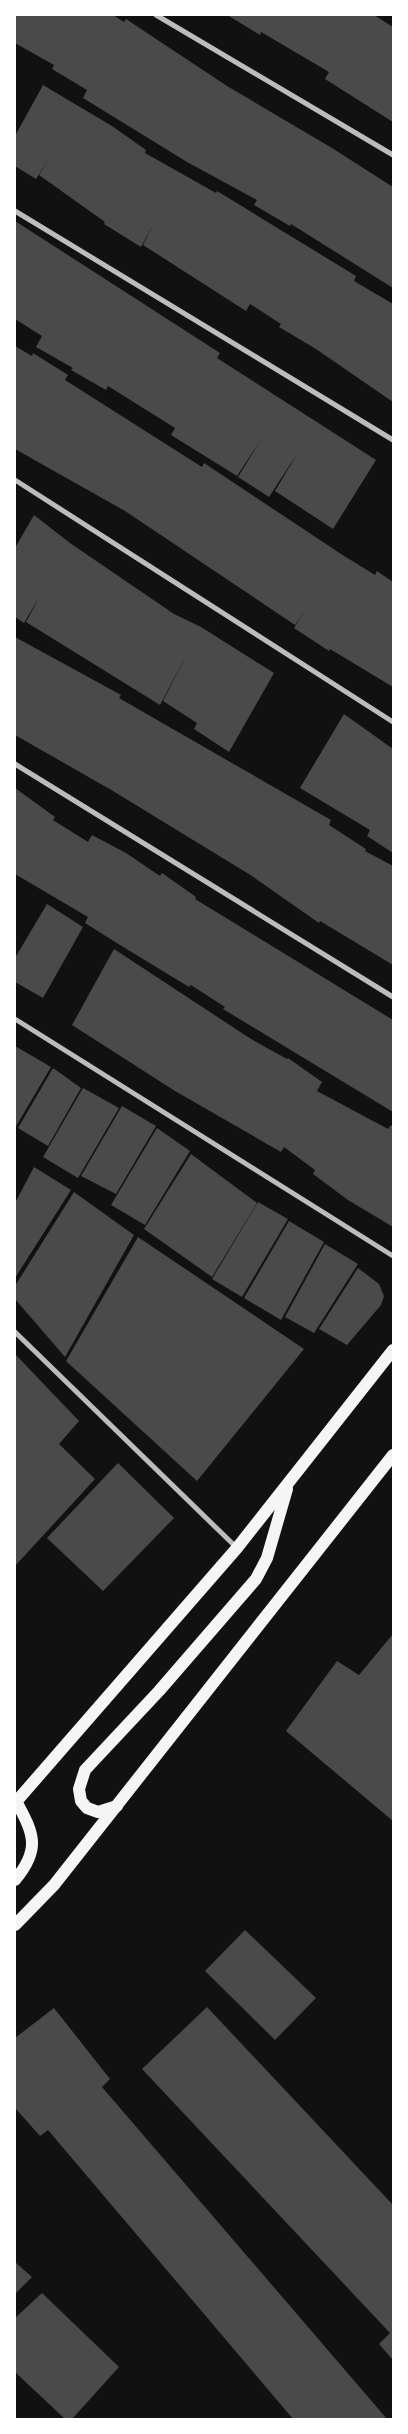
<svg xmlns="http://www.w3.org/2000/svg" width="408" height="2434" viewBox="0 0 408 2434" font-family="Barlow,sans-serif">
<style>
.building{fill:#4a4a4a}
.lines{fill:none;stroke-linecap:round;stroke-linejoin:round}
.minor{stroke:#bcbcbc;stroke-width:5}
.primary{stroke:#f5f5f5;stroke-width:12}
</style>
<rect width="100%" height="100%" fill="#111"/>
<!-- building -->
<g class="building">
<polygon points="15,15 113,15 124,22 126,19 227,86 332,148 393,187 393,288 291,224 290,226 254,205 257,200 187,162 83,98 87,90 52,69 54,65 15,43"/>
<polygon points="227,15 374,15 393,27 393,122 325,79 329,72 261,32 260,35"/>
<polygon points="43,85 112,126 146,150 145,153 216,193 217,191 356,276 354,281 393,304 393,402 316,349 279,327 281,324 250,304 246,311 143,245 154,223 141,247 104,224 105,222 39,175 50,157 36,179 15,166 15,136"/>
<polygon points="15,221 220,353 217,358 376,460 333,529 275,491 297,454 269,497 238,477 262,438 237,476 171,435 175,428 108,386 106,390 71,370 73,368 36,347 42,336 15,319"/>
<polygon points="15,346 32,356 33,353 68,375 65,380 202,467 204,463 341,554 375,575 377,571 393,582 393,687 330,649 329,651 294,628 305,610 295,625 125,511 15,449"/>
<polygon points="34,515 70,543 174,614 201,627 274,673 229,752 194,729 197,723 163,701 188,652 160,705 26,622 40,596 24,623 15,617 15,548"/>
<polygon points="15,637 121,695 119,698 331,820 329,825 366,849 365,851 393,866 393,965 320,921 319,923 252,876 113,791 15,735"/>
<polygon points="344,714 393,749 393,853 367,836 370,830 300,788"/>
<polygon points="15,788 55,817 53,820 88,842 92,835 126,853 160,876 162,873 196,897 195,899 393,1020 393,1112 223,1009 225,1007 191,985 189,987 120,945 85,923 88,917 15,874"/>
<polygon points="47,904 83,927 43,998 15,982 15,958"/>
<polygon points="114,949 251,1039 287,1059 288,1058 322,1082 317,1091 388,1129 391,1125 393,1127 393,1227 348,1200 313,1174 315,1170 284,1147 281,1152 175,1091 72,1025"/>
<polygon points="15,1046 51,1067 15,1128"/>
<polygon points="53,1068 81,1088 48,1146 18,1128"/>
<polygon points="83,1088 119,1108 78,1178 43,1157"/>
<polygon points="122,1106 156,1126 116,1194 81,1176"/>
<polygon points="157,1128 190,1151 145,1225 111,1205"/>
<polygon points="191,1154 257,1203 212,1277 144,1229"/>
<polygon points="34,1167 71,1190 15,1278 15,1203"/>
<polygon points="74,1192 134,1235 65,1357 15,1299 15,1286"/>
<polygon points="258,1202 288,1219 242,1297 212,1279"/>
<polygon points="289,1221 324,1242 281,1320 244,1298"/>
<polygon points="138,1237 304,1349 197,1481 66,1361"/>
<polygon points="325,1244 358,1264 314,1333 285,1317"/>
<polygon points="358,1268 379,1284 384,1296 381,1305 347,1345 319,1329"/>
<polygon points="15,1354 79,1421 59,1444 95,1479 15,1566"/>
<polygon points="118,1463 174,1518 103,1591 47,1538"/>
<polygon points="393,1634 393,1821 286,1731 337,1661 359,1675"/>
<polygon points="245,1930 316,1998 275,2040 205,1971"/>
<polygon points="207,2007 393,2205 393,2360 379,2344 390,2333 142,2069"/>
<polygon points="54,2008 110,2079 102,2087 387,2419 293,2419 48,2130 40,2136 15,2108 15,2038"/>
<polygon points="15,2262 32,2277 15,2294"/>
<polygon points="42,2293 119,2367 72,2419 65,2419 15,2372 15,2318"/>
</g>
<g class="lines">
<!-- minor -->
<g class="minor">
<polyline points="156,15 393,155"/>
<polyline points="15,211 393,440"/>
<polyline points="15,480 393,722"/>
<polyline points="15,764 393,997"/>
<polyline points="15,1019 393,1256"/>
<polyline points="15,1332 237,1548"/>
</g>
<!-- primary -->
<g class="primary">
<polyline points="15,1803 237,1548 393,1350"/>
<polyline points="117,1806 98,1812 87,1808 81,1801 79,1789 85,1770 159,1691 256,1579 267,1558 287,1489"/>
<path d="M 15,1880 C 41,1849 34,1834 16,1801"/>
<polyline points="15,1925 54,1885 393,1455"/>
</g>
</g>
<!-- border -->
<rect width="408" height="2434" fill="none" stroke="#ffffff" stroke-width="32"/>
</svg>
